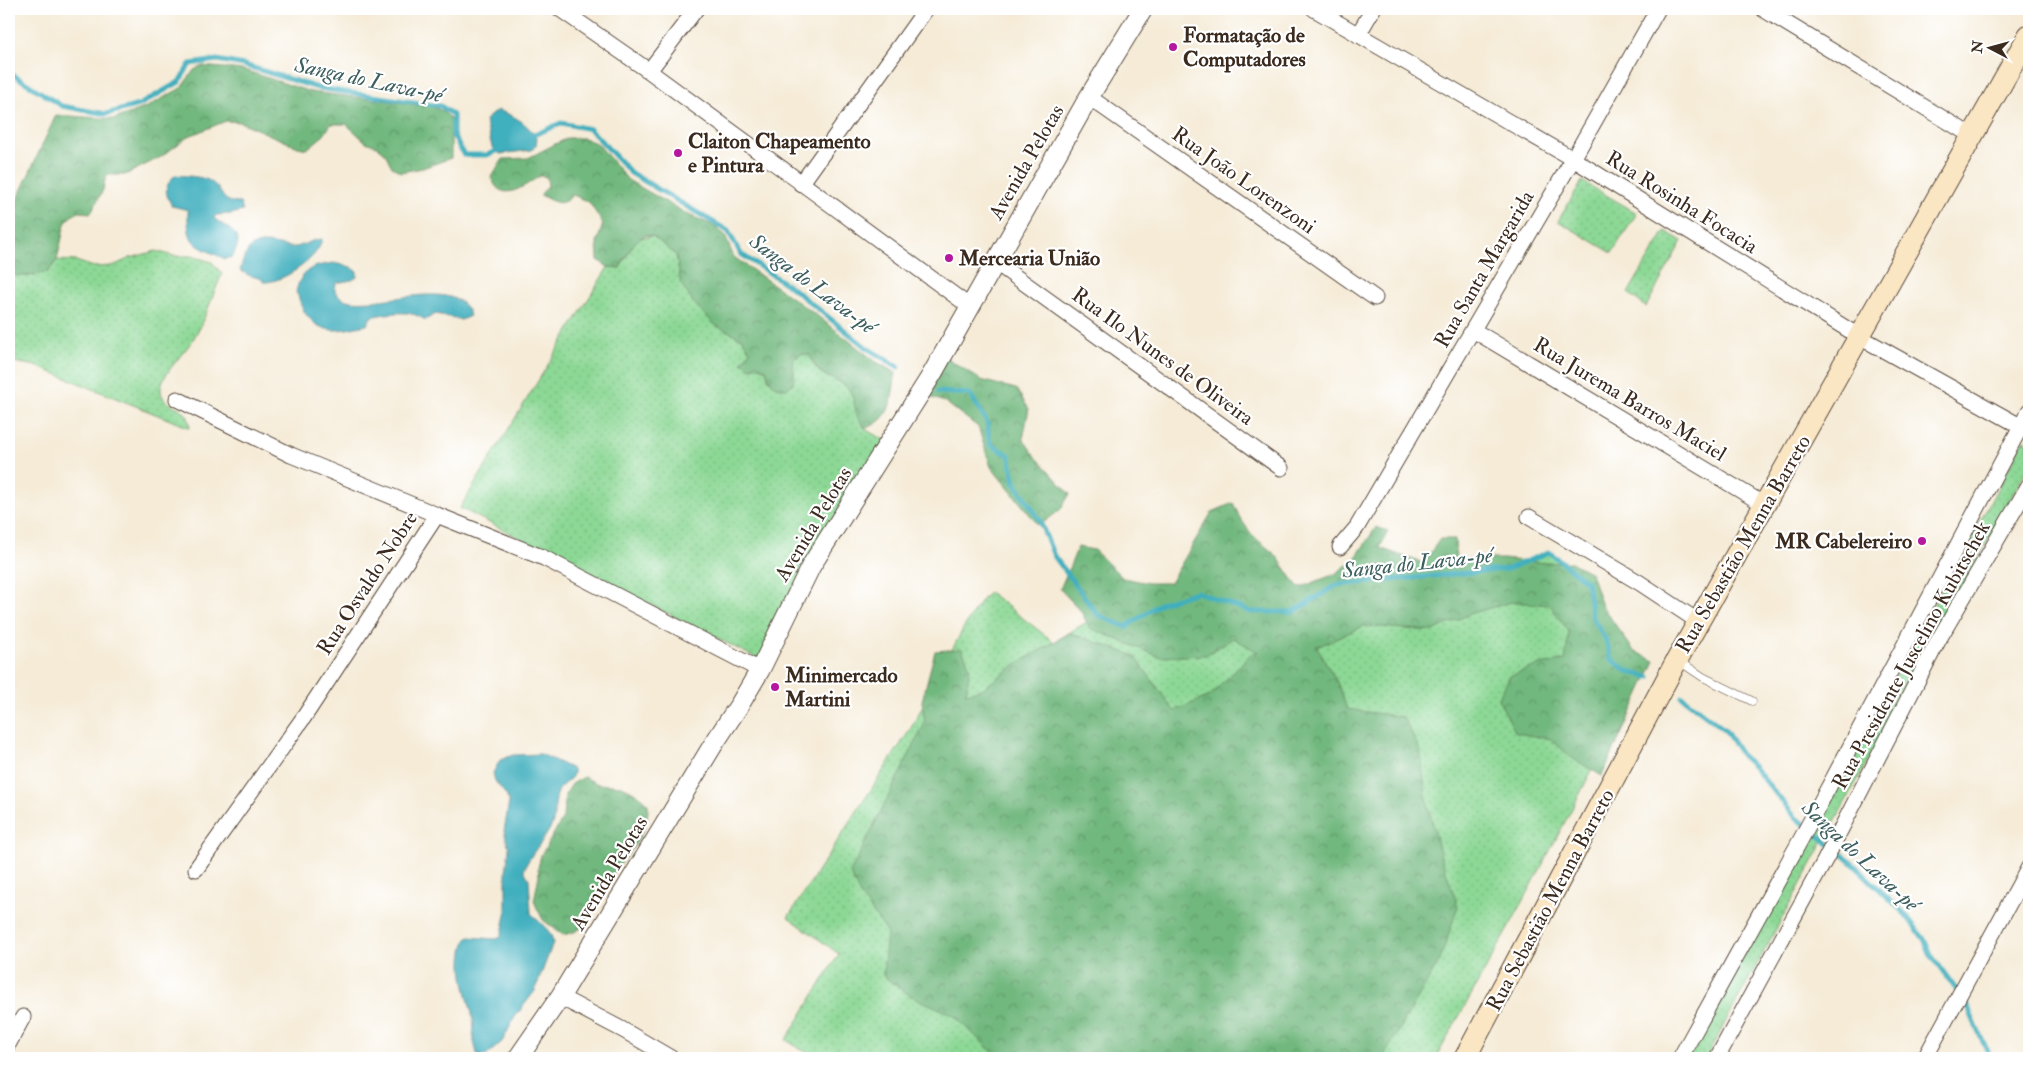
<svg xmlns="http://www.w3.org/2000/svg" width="2038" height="1067" font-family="'IM FELL Double Pica',serif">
  <defs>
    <pattern id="grass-dots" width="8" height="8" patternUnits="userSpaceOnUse" patternTransform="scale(1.25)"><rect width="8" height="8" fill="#8cd895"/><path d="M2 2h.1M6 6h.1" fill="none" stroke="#7aba80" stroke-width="1.8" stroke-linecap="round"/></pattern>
    <pattern id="forest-crowns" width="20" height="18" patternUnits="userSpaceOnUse" patternTransform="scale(1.25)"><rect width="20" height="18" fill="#71b87e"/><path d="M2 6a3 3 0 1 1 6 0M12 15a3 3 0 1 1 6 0" fill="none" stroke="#5e9667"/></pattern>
  </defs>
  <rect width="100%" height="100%" fill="#fff"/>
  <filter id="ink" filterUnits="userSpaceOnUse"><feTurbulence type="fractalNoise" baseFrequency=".02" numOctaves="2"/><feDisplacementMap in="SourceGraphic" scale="10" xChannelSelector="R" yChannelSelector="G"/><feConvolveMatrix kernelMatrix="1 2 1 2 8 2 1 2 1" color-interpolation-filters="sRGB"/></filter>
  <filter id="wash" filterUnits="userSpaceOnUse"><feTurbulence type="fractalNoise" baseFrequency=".0096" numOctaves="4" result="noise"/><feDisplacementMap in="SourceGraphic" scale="20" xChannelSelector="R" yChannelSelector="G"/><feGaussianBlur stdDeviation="1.12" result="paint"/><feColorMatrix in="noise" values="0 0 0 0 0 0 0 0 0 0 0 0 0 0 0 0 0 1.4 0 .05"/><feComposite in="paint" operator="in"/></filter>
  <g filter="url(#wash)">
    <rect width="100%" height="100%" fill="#f5ebd7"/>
    <path fill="url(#grass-dots)" stroke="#64815a" d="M1582,181L1637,213L1612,253L1558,221Z
      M1665,231L1682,241L1646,307L1628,293Z
      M653,236L676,255L681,284L731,333L742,338L750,351V368L760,367L766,370L769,380L793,384C795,375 792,367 794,358L802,354L810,355C818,379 827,373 844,385C857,394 854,414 864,427C870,434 883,438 892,443L760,660L460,508L608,267L620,268L633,245L640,238Z
      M156,251L174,256H192L212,262L222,274C212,296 205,321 192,341C185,352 161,376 161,388C160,405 178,404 186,414C189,417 189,423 190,428L36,366L14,362L9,364V275L29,276L48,272L57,260L76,261L94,267L113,266L130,258Z
      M2024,440L2029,443V465L1706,1058H1687Z
      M1549,552L1587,582L1629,700L1523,902L1436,1058H815L786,1040L839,954L788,917L911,728L964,627L980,602L989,592L1054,642L1098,615L1251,612L1508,569Z"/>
    <path fill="url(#forest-crowns)" stroke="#56714e" d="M202,66L244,70L311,92L430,106L443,111L451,119V158L423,168L401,172L392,167L385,153L377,146L366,142L346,124H331L324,135L307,149L298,147L240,122L226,121L189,136L161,157L125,175H106L103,190L91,213L79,212L70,217L65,224L57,260L48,272L29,276L9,275V217L56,115L114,119L147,107L181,88L194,70Z
      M567,138H584L598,144L628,180L687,214L712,225L724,234L734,257L815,314L875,361L896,373C891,399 893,419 866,428C863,424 859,420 857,415C854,406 855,398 849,390C836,373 821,384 810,355L802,354L794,358C791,372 800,378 787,389C773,388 770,382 766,369L760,367L750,368L742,362L750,351L742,338L715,325L693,302L681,284L676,255L653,236L646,235L640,238L633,245L619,268L608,267L598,260L597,242L603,224L589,202L573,195C560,208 555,202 540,195L548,186L547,177L540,176C530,182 512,197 500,190C496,188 493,182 491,177L503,159L528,158Z
      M944,356L981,380L1016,389L1029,409L1023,439L1036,457L1070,494L1060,510L1039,526L991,467L978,427L945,402L922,395Z
      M1233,503L1240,518L1253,536L1276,555L1299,588L1335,574L1355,559L1376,527L1388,531L1380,548L1423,563L1440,539H1455L1456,559H1503L1547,563L1571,562L1591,573L1602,606L1634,651L1655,661L1602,776L1572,758L1551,739L1516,733L1498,699L1510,676L1536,666L1565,660L1569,632L1550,605L1512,602L1472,613L1433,631L1364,626L1317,647L1337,682L1347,709L1403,717L1420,750L1426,796L1441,857L1458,906L1440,960L1383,1058H999L953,1015L911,996L883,976L887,932L860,895L850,873L925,723L922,701L935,651L962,649L970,668L966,693L982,689L1018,663L1070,633L1135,656L1174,711L1210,696L1251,654L1258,652L1233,638L1206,655L1160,657L1090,628L1080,610L1060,589L1078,547L1094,550L1123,578L1149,583H1170L1212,512Z
      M584,777L598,784L622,786L636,793L648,804C650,840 617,862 601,891C595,902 592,915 584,925C578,932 571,933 563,935L543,920L537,908L534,901L539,875L538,868L541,855L563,818L565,795L572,784Z"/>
    <path fill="#41afbe" stroke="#3e6c6e" d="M497,110C514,115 527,123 537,138L536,145L532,150L500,154L492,147L485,120Z
      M175,175C185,176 202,176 210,181C224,189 219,203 240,203L243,211L231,214L216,215L214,218C229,231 248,233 232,257L225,259C194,244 187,247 188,210L172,206C164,192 164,187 175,175Z
      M322,239C320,258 281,284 263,282L262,279L248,275L240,270C247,246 253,239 279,245C284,246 291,248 295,247C303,246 310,240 322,239Z
      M334,263L351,267L357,271V277L352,280L336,283L335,292C338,294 341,298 344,299C372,311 459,273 470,316L461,320L436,314L425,320C411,309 388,313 371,317L367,325C340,330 321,338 303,310C300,305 300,298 296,292C301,269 312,266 334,263Z
      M541,754L573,769C575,781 563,781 559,790C553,801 557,816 551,827C543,842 530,854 524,870L529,879L531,913C540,924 552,929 553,943L535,991L515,1017L502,1042L486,1056H477C477,1051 475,1047 474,1042C472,1034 475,1027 473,1019C467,990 456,969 466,940L469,937L496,939L501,937L506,915V872L509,848L504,831L509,802L506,795L495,781L493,773L500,760L513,755Z"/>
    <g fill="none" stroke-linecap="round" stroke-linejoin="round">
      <path stroke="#41afbe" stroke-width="5" d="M9,72L62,106L106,114L139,105L179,82L190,64L217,60L244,65L318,88L441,106L453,115V135L464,155H487L501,149
        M530,137L561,123L590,129L631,173L728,231L741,254L792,288L867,348L898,367
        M938,392L970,394L987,422L990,444L1009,455L1015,483L1039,519L1054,556L1098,615L1126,627L1161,603L1197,592L1251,612H1293L1337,585L1508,569L1549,552L1587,582L1592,617L1606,640L1611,659L1629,672L1649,677
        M1682,697L1725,730L1742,756L1754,767L1796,818L1846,857L1906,915L1924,939L1931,955L1966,1003L1990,1058"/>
    </g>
  </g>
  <g filter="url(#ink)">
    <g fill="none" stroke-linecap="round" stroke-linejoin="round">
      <defs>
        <path id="service" d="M1679,661L1703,677L1752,701"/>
        <path id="minor" d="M560,9L649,71L969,306
          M1314,9L1573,159L1860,337L2029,431
          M1763,9L1972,136
          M1358,35L1373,9
          M649,71L696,9
          M1089,97L1375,298
          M801,184L926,9
          M995,262L1281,468
          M1473,330L1765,505
          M177,399L291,455L437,515
          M1529,517L1640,583L1699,622
          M1340,547L1357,527L1573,159L1658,9
          M196,869L304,717L437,515L544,558L760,670
          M560,997L623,1030L671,1058
          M9,1043L23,1017
          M1680,1058L1801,839L2029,411
          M1717,1058L1825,860L1939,639L2029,485
          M1925,1058L2029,867"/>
        <path id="tertiary" d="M518,1058L560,997L713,745L740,704L760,670L811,566L931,376L1089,97L1143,9"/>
        <path id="secondary" d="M1465,1058L1677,660L2029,35"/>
      </defs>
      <use href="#service" stroke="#57473a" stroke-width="9"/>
      <use href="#minor" stroke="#57473a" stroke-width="17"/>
      <use href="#tertiary" stroke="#57473a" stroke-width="21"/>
      <use href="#secondary" stroke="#57473a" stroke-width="23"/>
      <use href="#service" stroke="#fff" stroke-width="8"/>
      <use href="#minor" stroke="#fff" stroke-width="15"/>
      <use href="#tertiary" stroke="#fff" stroke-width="19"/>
      <use href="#secondary" stroke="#fbe6c4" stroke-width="21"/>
    </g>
  </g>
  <g fill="#b5179e" stroke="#fff" stroke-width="2">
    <circle cx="1173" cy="47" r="5"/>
    <circle cx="678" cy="153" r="5"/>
    <circle cx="949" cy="258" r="5"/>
    <circle cx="1922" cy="541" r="5"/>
    <circle cx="775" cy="687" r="5"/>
  </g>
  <g text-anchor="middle" stroke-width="4.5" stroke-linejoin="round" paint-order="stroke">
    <g font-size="21" font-weight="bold" fill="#3b2a1e" stroke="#fff" text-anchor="start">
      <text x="1183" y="42">Formatação de<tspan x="1183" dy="24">Computadores</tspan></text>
      <text x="688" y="148">Claiton Chapeamento<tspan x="688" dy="24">e Pintura</tspan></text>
      <text x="959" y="265">Mercearia União</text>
      <text x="1912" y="548" text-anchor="end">MR Cabelereiro</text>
      <text x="785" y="682">Minimercado<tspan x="785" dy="24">Martini</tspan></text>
    </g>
    <g font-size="21" fill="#3b2a1e" stroke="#fff">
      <text transform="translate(1026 162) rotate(-60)" y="7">Avenida Pelotas</text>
      <text transform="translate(1244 180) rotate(35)" y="7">Rua João Lorenzoni</text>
      <text transform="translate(1682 202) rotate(32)" y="7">Rua Rosinha Focacia</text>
      <text transform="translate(1484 269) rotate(-60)" y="7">Rua Santa Margarida</text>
      <text transform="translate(1163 356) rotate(36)" y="7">Rua Ilo Nunes de Oliveira</text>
      <text transform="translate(1630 399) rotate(31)" y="7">Rua Jurema Barros Maciel</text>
      <text transform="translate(813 524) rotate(-59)" y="7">Avenida Pelotas</text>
      <text transform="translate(1743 544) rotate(-60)" y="7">Rua Sebastião Menna Barreto</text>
      <text transform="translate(367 583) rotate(-57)" y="7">Rua Osvaldo Nobre</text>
      <text transform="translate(1911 655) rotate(-61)" y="7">Rua Presidente Juscelino Kubitschek</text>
      <text transform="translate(609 873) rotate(-59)" y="7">Avenida Pelotas</text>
      <text transform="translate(1550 900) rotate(-62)" y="7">Rua Sebastião Menna Barreto</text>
    </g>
    <g font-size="22" font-style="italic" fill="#3d5f5e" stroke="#fff">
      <text transform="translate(369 79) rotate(12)" y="8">Sanga do Lava-pé</text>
      <text transform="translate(813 283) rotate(37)" y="8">Sanga do Lava-pé</text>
      <text transform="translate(1417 562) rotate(-6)" y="8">Sanga do Lava-pé</text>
      <text transform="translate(1861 855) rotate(43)" y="8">Sanga do Lava-pé</text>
    </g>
  </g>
  <rect width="2038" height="1067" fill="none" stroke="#fff" stroke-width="30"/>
  <g transform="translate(1990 48) rotate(276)" stroke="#ffffff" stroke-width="4" paint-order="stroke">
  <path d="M0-4L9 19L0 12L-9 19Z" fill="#3b2a1e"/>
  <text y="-8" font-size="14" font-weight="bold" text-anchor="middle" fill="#3b2a1e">N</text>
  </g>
</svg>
